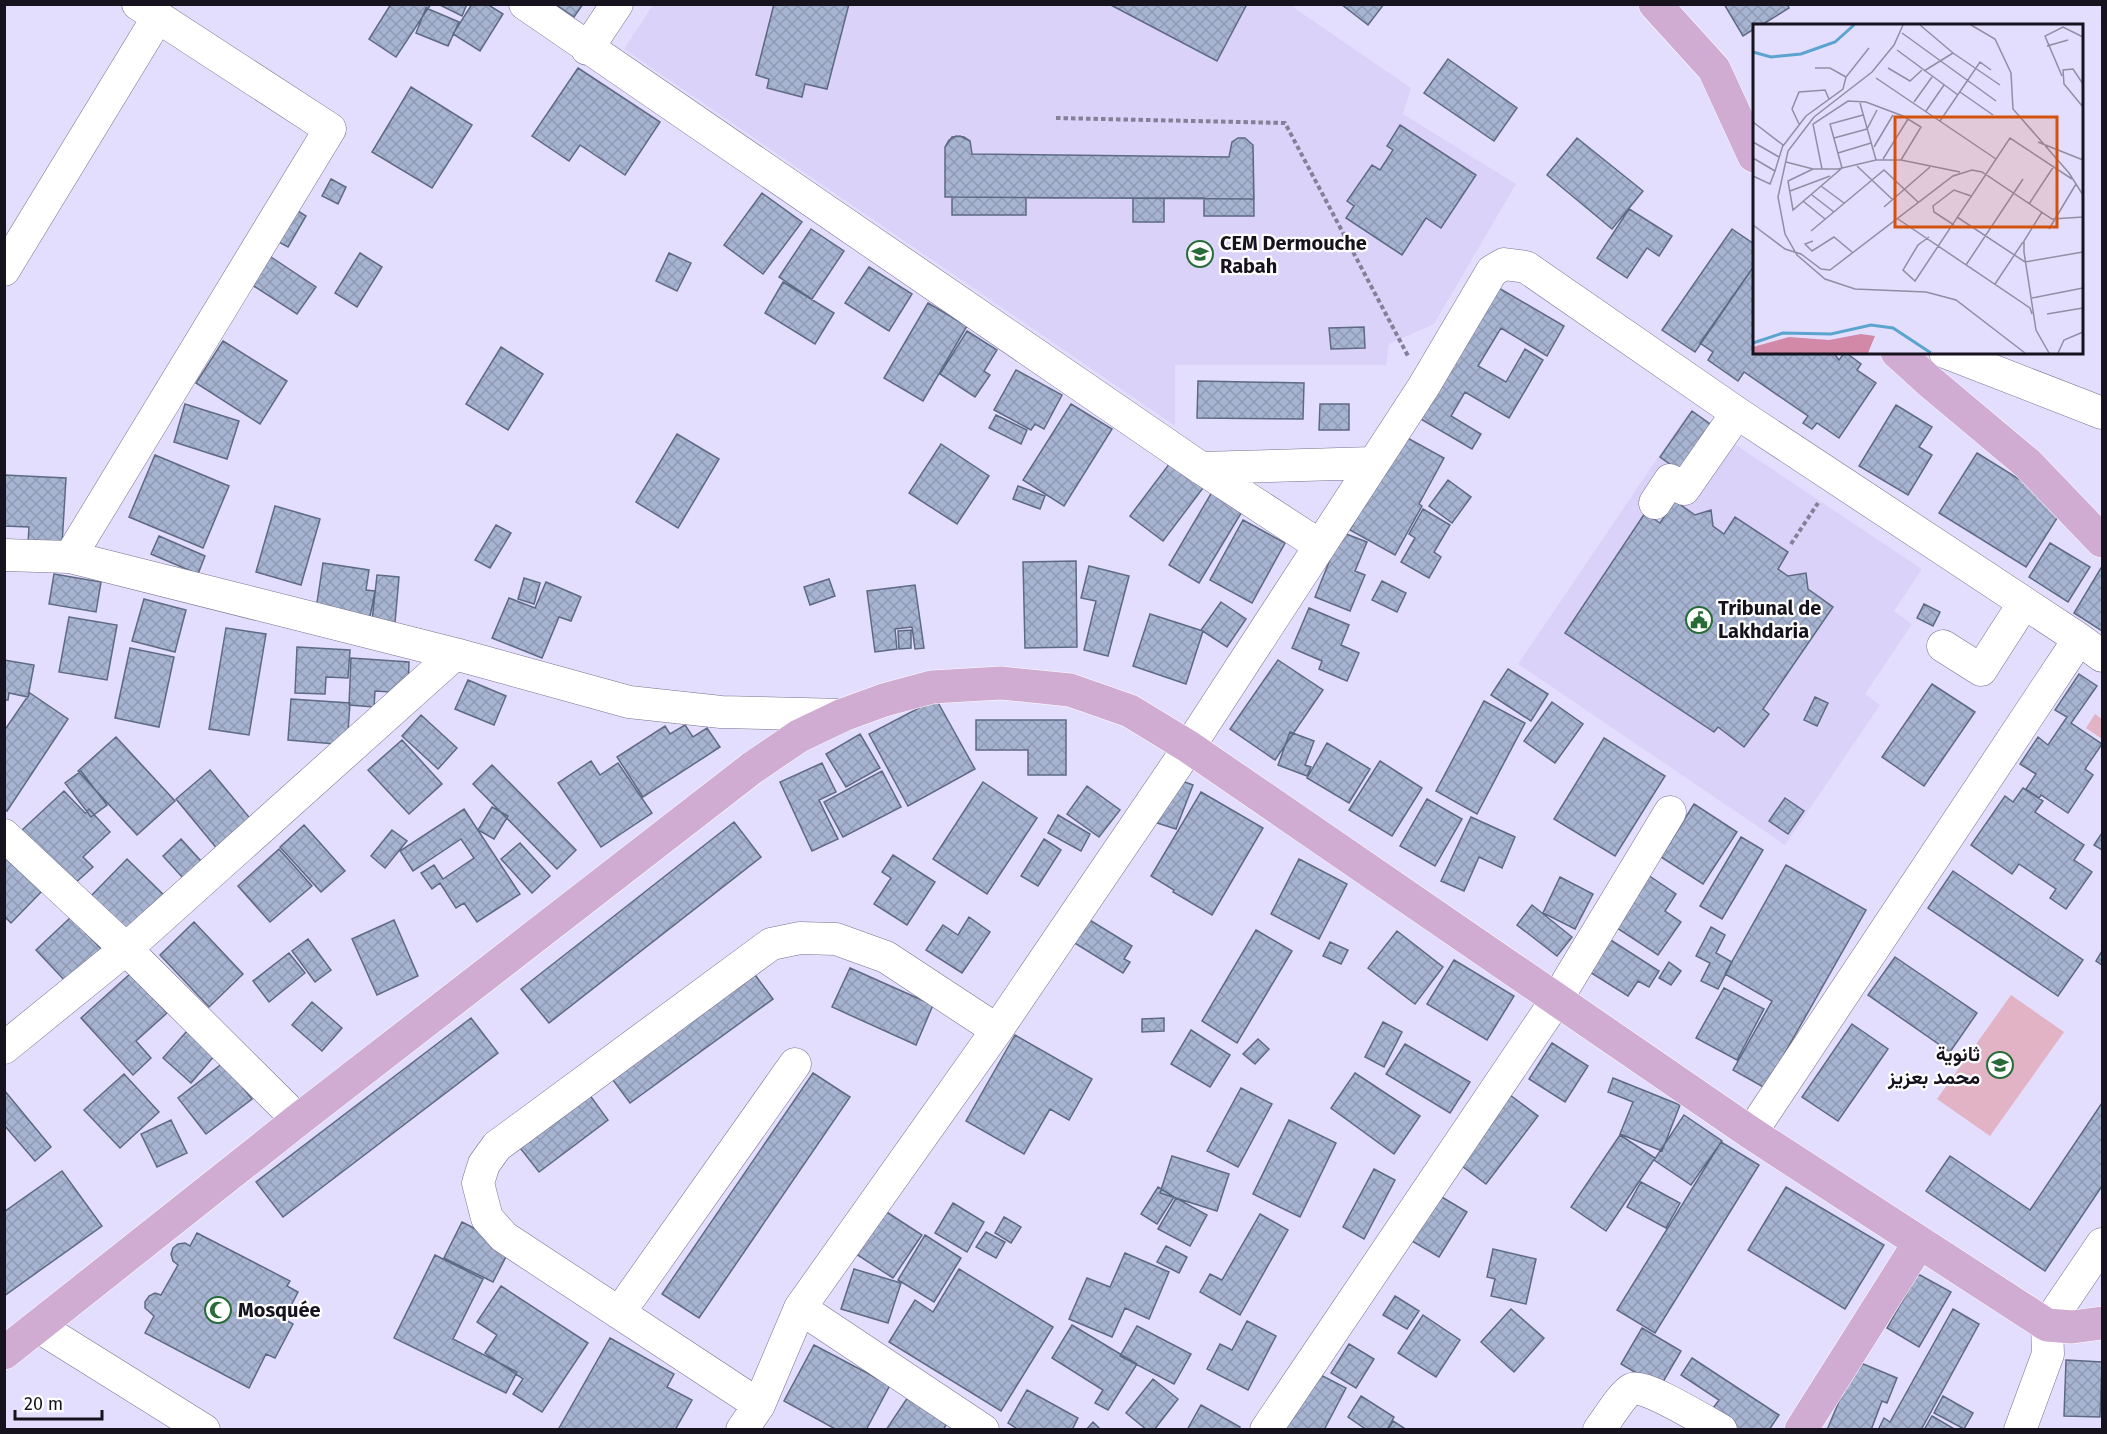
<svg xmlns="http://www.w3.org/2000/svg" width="2107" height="1434" font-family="'Fira Sans',Vazirmatn,sans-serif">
  <defs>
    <pattern id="building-cross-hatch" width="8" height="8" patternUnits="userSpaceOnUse" patternTransform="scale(1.5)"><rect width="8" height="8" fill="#a7b4d1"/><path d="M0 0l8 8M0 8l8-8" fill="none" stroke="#8f9ab3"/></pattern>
  </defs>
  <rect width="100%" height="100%" fill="#e4defe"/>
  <path fill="#dbd2f9" d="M653,5H1290L1411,88L1403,114L1516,184L1434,324L1389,344L1386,365H1175V426L624,49Z
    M1688,413L1922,569L1894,611L1912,624L1865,694L1880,705L1785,845L1518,664Z"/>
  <path fill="#e2b3c5" d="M2095,714L2102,719V739L2086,728Z
    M2011,995L2064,1032L1990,1136L1937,1099Z"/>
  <path fill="url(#building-cross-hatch)" stroke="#5e6a84" stroke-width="1.5" d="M391,4H431L396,57L369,39Z
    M438,4H467L462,16Z
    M472,4H487L503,14L480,51L453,34Z
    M555,4H583L574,17Z
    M774,4H849L827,89L805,84L802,97L767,88L769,79L756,75Z
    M1109,4H1247L1217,61Z
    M1341,4H1384L1368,25Z
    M1724,4H1787L1789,8L1760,26H1754V29L1743,36Z
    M426,8L459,22L448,46L416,33Z
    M1448,59L1517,108L1494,141L1424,93Z
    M578,68L660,122L625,175L580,145L569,161L532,136Z
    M411,87L472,125L432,188L372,152Z
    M1400,125L1476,175L1441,228L1426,218L1402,255L1346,218L1354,206L1347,201L1372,165L1380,170L1393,150L1387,146Z
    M956,136L964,137L970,141L972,154L1229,157L1232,142L1238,138H1245L1253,145L1254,216H1204V198H1026V215H952V197H945V147L949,140Z
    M960,136L970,141L972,154L1229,157L1232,142L1238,138H1245L1253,145L1254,199L945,197V147L952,137Z
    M1577,138L1643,191L1612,229L1547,175Z
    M331,179L346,187L338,204L322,196Z
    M762,193L802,222L763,274L724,245Z
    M1133,198H1164V222H1133Z
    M293,208L306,216L288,247L275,240Z
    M1629,209L1672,236L1659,256L1647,248L1627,278L1597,258Z
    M811,229L844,251L812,299L779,277Z
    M1732,229L1754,244V266L1695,352L1662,330Z
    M360,253L382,267L357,307L335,293Z
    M669,253L691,263L677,291L656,281Z
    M268,255L316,287L297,314L249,283Z
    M1754,266V352H1833L1839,360L1845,352L1861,364L1857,370L1876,383L1839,438L1817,423L1812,429L1803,423L1808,416L1744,372L1738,381L1708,360L1713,352L1700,343Z
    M869,267L912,294L889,331L845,303Z
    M783,282L834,313L815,344L765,313Z
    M1497,287L1564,326L1547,356L1501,328L1478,366L1506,382L1525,349L1543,360L1509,418L1465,392L1451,416L1481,434L1472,449L1419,418Z
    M928,303L967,326L923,401L884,378Z
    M1364,327L1365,348L1331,349L1329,328Z
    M967,331L997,350L984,371L990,375L975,397L940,374Z
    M223,341L287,381L260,424L196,383Z
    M501,347L543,374L508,430L466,404Z
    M1016,370L1062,395L1044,429L1035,424L1031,430L994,410Z
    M1198,381L1304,383L1303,419L1197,418Z
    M185,404L239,421L227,459L174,442Z
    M1071,404L1112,429L1064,506L1023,480Z
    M1320,404H1349V430H1319Z
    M1896,405L1932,427L1919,447L1932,455L1908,495L1859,466Z
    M1692,411L1713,426L1681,472L1660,457Z
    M996,415L1027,430L1021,444L989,428Z
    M677,434L719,459L678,528L636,502Z
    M1402,435L1444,458L1419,504L1422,506L1395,555L1350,530Z
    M941,444L989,476L957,524L909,493Z
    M1977,453L2064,507L2026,567L1939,513Z
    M155,455L229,486L203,548L129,517Z
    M1170,463L1203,488L1163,541L1130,516Z
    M4,475L66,478L62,545L28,543L29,527L4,526Z
    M1448,480L1471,497L1452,523L1429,506Z
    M1018,486L1045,496L1040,509L1013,499Z
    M1212,492L1243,510L1199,583L1169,565Z
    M1675,501L1695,515L1711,510L1713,526L1724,534L1735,517L1788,552L1778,569L1788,576L1806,573L1808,589L1833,607L1763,709L1769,714L1744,747L1718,727L1714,732L1565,633L1645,513L1660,523Z
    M275,506L320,519L301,585L256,572Z
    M1423,509L1450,525L1434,552L1441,557L1429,578L1401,562L1415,538L1409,534Z
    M1243,520L1285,543L1252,603L1210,580Z
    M496,525L511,533L490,568L475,560Z
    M1341,532L1367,542L1355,571L1365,575L1350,611L1315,597Z
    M159,536L205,556L198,574L151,554Z
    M2050,543L2090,567L2068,602L2029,577Z
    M1076,561L1077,647L1025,648L1023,562Z
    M323,563L369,570L366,590L375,591L370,617L316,609Z
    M1089,566L1129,576L1108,656L1084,650L1096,601L1081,598Z
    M2101,568L2102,569V631L2074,613Z
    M54,574L101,582L96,612L49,604Z
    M377,575L399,577L395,623L372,621Z
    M524,578L540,583L534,604L518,599Z
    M829,579L835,596L810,605L804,587Z
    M1382,581L1406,593L1397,612L1372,600Z
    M546,582L581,597L571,621L559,617L542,658L492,638L509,598L535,608Z
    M915,585L924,648L915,649L912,627L895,629L897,649L875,652L867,591Z
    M144,599L186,610L175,652L132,641Z
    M1221,602L1246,619L1227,647L1201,630Z
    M1924,604L1940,612L1933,626L1917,618Z
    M1309,608L1349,625L1341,645L1359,653L1347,681L1319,669L1322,661L1292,648Z
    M1150,614L1203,631L1186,684L1133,666Z
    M69,617L117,625L107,680L59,672Z
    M226,628L266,634L249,735L209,729Z
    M911,630V648L899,649L898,631Z
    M297,647L350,650L348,678L326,677L325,694L295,693Z
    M130,648L174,657L159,727L115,718Z
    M351,658L409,662L408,693L375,691L374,707L349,705Z
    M4,660L34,665L28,697L9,693L8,700H4Z
    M1278,660L1323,690L1275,760L1230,729Z
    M1508,669L1548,694L1531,721L1491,695Z
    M2079,674L2097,686L2071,723L2102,744L2085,769L2093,775L2068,813L2041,795L2039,798L2026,789L2036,774L2020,764L2038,737L2048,745L2067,717L2055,710Z
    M468,680L506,696L494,725L455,709Z
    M1932,684L1975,712L1924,786L1882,757Z
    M30,693L68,719L7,811L4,810V731Z
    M1815,697L1828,703L1817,726L1804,720Z
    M291,699L350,703L347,745L288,740Z
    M936,699L975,769L908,806L869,734Z
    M1484,701L1525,723L1477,814L1436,791Z
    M1552,702L1583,724L1555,763L1524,741Z
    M421,715L457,748L438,769L402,736Z
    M976,720H1066V775H1028V750H976Z
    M685,725L693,737L707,728L720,747L643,797L617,757L665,726L670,734Z
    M1290,732L1314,741L1305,765L1311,767L1307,776L1278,765Z
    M860,734L880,768L846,787L826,754Z
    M116,737L175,801L137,835L78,771Z
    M1604,738L1665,776L1615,856L1554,819Z
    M402,740L442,784L409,814L368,770Z
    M1327,743L1370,769L1349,803L1307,778Z
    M591,761L600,775L618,763L652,813L601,847L558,783Z
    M1380,761L1422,788L1392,836L1349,810Z
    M822,763L836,792L819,800L838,839L812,851L780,782Z
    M492,765L576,850L557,869L473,784Z
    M210,770L258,828L223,856L176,799Z
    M81,771L107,805L91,817L65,783Z
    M882,771L901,807L843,837L824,802Z
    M1171,777L1193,785L1176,829L1154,822Z
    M983,782L1037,818L987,894L933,859Z
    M1087,786L1120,810L1099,837L1067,814Z
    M2023,788L2043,801L2035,812L2084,845L2074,860L2092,872L2066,909L2050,898L2056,889L2019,864L2012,874L1971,845L2005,796L2013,802Z
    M64,791L85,813L89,809L110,832L83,857L93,867L73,885L22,830Z
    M1201,792L1263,828L1212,915L1173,892L1174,890L1151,876Z
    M1785,798L1804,811L1788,834L1769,821Z
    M1427,799L1462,819L1435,866L1400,846Z
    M1694,804L1737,832L1703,884L1661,857Z
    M492,807L508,816L494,839L478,830Z
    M464,809L520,894L477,922L464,903L456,908L440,883L432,889L421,873L434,865L443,879L474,858L461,839L413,871L400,851Z
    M1058,815L1090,834L1081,851L1048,833Z
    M1471,817L1515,837L1502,868L1479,857L1464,891L1441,881Z
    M734,822L761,857L549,1023L521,989Z
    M304,825L345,871L321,892L280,847Z
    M392,830L407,841L385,868L371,856Z
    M2102,833V850L2094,845Z
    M1741,837L1763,850L1722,919L1700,906Z
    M181,839L201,861L183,878L163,856Z
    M1044,839L1061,850L1038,886L1021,876Z
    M520,843L550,876L532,893L501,859Z
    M279,849L312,886L270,922L238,886Z
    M893,855L935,882L907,925L874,904L891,878L882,872Z
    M4,857L42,891L11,923L4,916Z
    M127,859L167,898L132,935L91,896Z
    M1299,859L1347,884L1319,939L1271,914Z
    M1786,865L1866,910L1765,1088L1733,1070L1772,1001L1725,974Z
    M1953,871L2083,960L2058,996L1928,908Z
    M1645,873L1676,894L1665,911L1681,922L1658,955L1611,924Z
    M1560,877L1593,894L1575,929L1543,913Z
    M1532,905L1572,937L1557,956L1517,925Z
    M71,917L103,951L68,984L36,950Z
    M969,917L990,932L962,973L926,950L943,925L958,935Z
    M1088,919L1132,946L1124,959L1130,962L1123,973L1073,942Z
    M394,920L418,976L377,995L352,939Z
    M194,922L243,974L209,1007L160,955Z
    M1711,927L1725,935L1716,953L1732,962L1718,989L1701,981L1710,963L1696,956Z
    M1256,930L1292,951L1237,1043L1202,1021Z
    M1397,931L1443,967L1415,1004L1368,968Z
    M1606,937L1659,971L1649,987L1638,981L1628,996L1585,969Z
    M308,939L331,970L315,982L292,951Z
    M1330,942L1348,950L1341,964L1323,956Z
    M2102,951V965L2096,961Z
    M289,953L305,973L269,1002L253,981Z
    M1895,957L1977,1013L1950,1052L1868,995Z
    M1454,960L1514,996L1487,1040L1427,1004Z
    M1669,962L1681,971L1671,985L1659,978Z
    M747,964L773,999L630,1103L604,1068Z
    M850,968L933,1005L916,1045L832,1007Z
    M131,973L167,1013L136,1041L151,1058L133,1075L81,1018Z
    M1724,988L1764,1009L1737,1060L1696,1038Z
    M312,1002L342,1028L322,1051L292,1025Z
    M471,1018L498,1053L283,1217L256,1182Z
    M1164,1018V1031L1142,1032V1019Z
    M1383,1022L1402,1032L1384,1067L1365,1057Z
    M1852,1024L1888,1049L1838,1121L1802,1097Z
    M1191,1030L1230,1055L1210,1087L1171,1064Z
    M187,1031L215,1055L191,1083L163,1058Z
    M1015,1035L1092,1079L1069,1120L1050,1109L1024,1154L966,1121Z
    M1258,1039L1269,1049L1255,1064L1243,1054Z
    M1552,1043L1588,1066L1565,1102L1529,1079Z
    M1405,1044L1470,1082L1450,1113L1386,1074Z
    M223,1063L252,1099L206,1134L178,1098Z
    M813,1073L850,1097L699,1318L662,1294Z
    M1355,1073L1420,1116L1394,1154L1331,1108Z
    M124,1074L159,1112L120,1148L84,1110Z
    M1613,1078L1680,1105L1662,1151L1620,1134L1633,1102L1608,1092Z
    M583,1086L608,1120L539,1172L513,1139Z
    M1241,1088L1272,1104L1238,1167L1207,1151Z
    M4,1090L51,1147L35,1161L4,1125Z
    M1510,1095L1538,1116L1486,1184L1458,1163Z
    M2102,1103V1186L2045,1271L1926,1191L1950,1156L2030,1210Z
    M1684,1115L1722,1141L1691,1185L1654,1160Z
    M171,1120L187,1153L157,1167L141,1134Z
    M1289,1120L1336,1143L1300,1217L1253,1194Z
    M1620,1135L1655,1158L1606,1231L1571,1207Z
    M1721,1142L1759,1165L1655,1333L1617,1310Z
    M1172,1156L1229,1174L1217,1211L1160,1193Z
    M1374,1169L1395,1180L1364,1239L1343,1227Z
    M62,1171L102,1226L4,1296V1212Z
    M1641,1182L1680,1203L1666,1228L1627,1207Z
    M1158,1187L1174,1197L1157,1224L1141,1214Z
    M1786,1187L1884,1245L1845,1309L1748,1250Z
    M1440,1196L1467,1212L1439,1257L1412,1241Z
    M1176,1198L1207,1215L1190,1246L1158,1229Z
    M953,1203L984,1222L967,1252L935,1233Z
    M882,1209L922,1235L893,1278L853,1252Z
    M1260,1214L1288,1230L1240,1315L1200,1292L1210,1274L1222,1280Z
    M1004,1217L1021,1227L1011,1243L995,1233Z
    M462,1222L511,1247L493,1282L444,1258Z
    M986,1232L1005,1242L996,1258L976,1247Z
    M197,1233L290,1281L287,1286L298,1292L284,1319L293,1324L275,1358L266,1354L249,1388L145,1333L154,1316L145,1308V1302L149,1296L155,1293L161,1295L178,1265L173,1261L171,1254L173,1248L178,1244L185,1243L190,1246Z
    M925,1235L961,1258L934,1302L898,1280Z
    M1166,1246L1187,1257L1179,1273L1157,1262Z
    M1493,1249L1536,1259L1526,1304L1491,1296L1495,1279L1487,1277Z
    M1125,1253L1169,1272L1149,1319L1125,1308L1112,1337L1069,1319L1087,1278L1110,1287Z
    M435,1255L483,1279L453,1339L517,1372L506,1393L394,1338Z
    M854,1269L901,1283L888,1323L841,1309Z
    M959,1269L1053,1327L1001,1411L889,1342L915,1300L933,1312Z
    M1918,1274L1951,1292L1919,1347L1887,1328Z
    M501,1286L588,1343L542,1412L513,1394L523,1379L485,1353L497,1335L477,1322Z
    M1395,1296L1419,1311L1407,1329L1383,1315Z
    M1511,1309L1544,1338L1514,1372L1481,1342Z
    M1953,1309L1979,1324L1921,1430H1878L1884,1418L1890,1422Z
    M1423,1315L1460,1340L1436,1377L1398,1353Z
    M1247,1321L1276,1336L1248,1390L1207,1369L1220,1344L1232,1350Z
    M1072,1325L1137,1364L1108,1410L1095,1403L1103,1390L1052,1358Z
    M1137,1326L1191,1354L1174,1384L1120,1356Z
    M1642,1328L1681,1351L1660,1387L1621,1364Z
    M610,1338L674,1374L667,1387L692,1400L675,1430H558Z
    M1349,1344L1374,1359L1356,1388L1331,1373Z
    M814,1345L890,1385L866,1430H837L784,1401Z
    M1692,1358L1779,1415L1769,1430H1739L1711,1411L1719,1400L1681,1375Z
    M2066,1360L2102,1362L2100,1417L2064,1416Z
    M1856,1361L1897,1378L1887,1403L1882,1401L1871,1430H1827Z
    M1313,1371L1346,1388L1324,1430H1281Z
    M1153,1379L1178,1399L1154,1430H1147L1126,1413Z
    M1027,1390L1078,1418L1072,1430H1019L1008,1423Z
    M912,1391L951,1417L943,1430H886Z
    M1361,1396L1394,1417L1387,1430H1367L1348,1417Z
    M1943,1396L1973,1413L1964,1429L1934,1413Z
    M1201,1405L1240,1427L1238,1430H1187Z
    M1932,1416L1956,1430H1924Z
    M1393,1421L1407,1430H1388Z
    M1093,1422L1101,1430H1086Z"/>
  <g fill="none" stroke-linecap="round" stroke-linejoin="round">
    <defs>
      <path id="minor" d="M525,4L1201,468L1319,545
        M587,49L617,4
        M4,270L158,17
        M1945,352L2102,413
        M1201,468L1373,463
        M1655,503L1670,480L1684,489L1737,413
        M4,555L70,557L455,654L629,702L721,712L843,715
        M70,557L330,129L138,4
        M1943,646L1981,670L2024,603
        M4,835L126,949L298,1120
        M4,1048L126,949L455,654
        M1751,1133L2079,639
        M800,1308L983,1430
        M619,1313L795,1064
        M39,1327L204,1430
        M759,1405L504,1237L487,1218L478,1183L484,1164L497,1146L771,944L800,938L836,939L886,957L997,1030
        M742,1430L759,1405L800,1308L997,1030L1189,747L1424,386L1492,271L1504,264L1526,267L1737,413L2079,639L2102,656
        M1266,1430L1557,999L1670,812
        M1599,1430C1607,1420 1622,1394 1632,1389C1643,1383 1706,1422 1721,1430
        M2020,1430L2048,1354L2047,1325L2102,1244"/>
      <path id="major" d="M1655,4L1714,69L1754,156
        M1897,352L1929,381L2028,464L2102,541
        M4,1353L298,1120L752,768L799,736L843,715L884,700L932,687L1001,683L1070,690L1130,711L1189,747L1751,1133L2047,1325L2072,1327L2102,1323
        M1801,1430L1919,1243"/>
    </defs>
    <use href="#minor" stroke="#77718d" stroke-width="33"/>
    <use href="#major" stroke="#fff" stroke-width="34"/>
    <path stroke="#858097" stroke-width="4" stroke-dasharray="4.5 3" stroke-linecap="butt" d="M1056,118L1285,123L1408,356
      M1791,544L1818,503"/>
    <use href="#minor" stroke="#fff" stroke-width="32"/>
    <use href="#major" stroke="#d0acd3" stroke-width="33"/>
  </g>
  <defs>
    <symbol id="school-ring" viewBox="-11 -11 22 22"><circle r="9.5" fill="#fff" stroke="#276b37" stroke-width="1.5"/><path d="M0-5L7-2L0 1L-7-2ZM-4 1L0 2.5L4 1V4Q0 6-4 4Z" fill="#276b37"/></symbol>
    <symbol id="civic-ring" viewBox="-11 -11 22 22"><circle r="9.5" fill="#fff" stroke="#276b37" stroke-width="1.5"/><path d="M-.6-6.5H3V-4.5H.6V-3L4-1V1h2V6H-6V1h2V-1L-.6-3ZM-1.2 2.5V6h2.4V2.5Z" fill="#276b37"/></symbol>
    <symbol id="mosque-ring" viewBox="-11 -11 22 22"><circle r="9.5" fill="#fff" stroke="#276b37" stroke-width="1.5"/><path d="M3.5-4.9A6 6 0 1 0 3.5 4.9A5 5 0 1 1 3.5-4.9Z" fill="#276b37"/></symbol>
  </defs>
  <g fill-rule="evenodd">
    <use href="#school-ring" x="1185" y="239" width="30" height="30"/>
    <use href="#civic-ring" x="1684" y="605" width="30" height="30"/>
    <use href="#school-ring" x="1985" y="1050" width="30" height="30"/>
    <use href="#mosque-ring" x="203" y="1295" width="30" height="30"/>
  </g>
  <g text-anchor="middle" stroke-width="4.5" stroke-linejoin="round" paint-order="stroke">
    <g font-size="20" font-weight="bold" fill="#16131e" stroke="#fff" text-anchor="start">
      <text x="1220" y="250">CEM Dermouche<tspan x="1220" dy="23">Rabah</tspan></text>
      <text x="1718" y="615">Tribunal de<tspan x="1718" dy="23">Lakhdaria</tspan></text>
      <text x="1980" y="1061" text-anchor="end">ثانوية<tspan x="1980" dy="23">محمد بعزيز</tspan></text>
      <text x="238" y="1317">Mosquée</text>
    </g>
  </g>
  <g transform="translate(1753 24)">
    <rect width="330" height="330" fill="#e4defe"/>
    <path d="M108,310L122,312L115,329H0V323L36,313L76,316Z" fill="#d288a7"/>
    <path fill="none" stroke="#5aa4cf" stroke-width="3" d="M0,28L18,33L48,30L82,18L101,1M0,319L30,309L78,310L118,301L140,304L178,329"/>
    <path fill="none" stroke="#928da4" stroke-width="1.5" d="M150,1L141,21L119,48L61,93L35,127L25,173L32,210L44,231L72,255L102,265L173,268L203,276L272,329M167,1L200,29L247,61M218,1L242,15L258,49L260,85L316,149L330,171M149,9L243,77M294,22L315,16M144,26L205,71M62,44H77L93,53M135,44L157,57L169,46M171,47L200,29M309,52L292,12L310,3L330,13M123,54L243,135M330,60L320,45L310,46L311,60L330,83M207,68L240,91M161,78L179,53M107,79L123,136M173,87L191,61M187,97L227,38L238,46M0,98L30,121L22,147L0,134M46,100L39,85L46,68L72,66L76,75M81,114L114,105L124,86M0,118L26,133M285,118L330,136M30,122L53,92L90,65L93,53L116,24M121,123L140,91M85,129L118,119M130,135L155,95M33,138L60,145H85L123,136H148L207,148M104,142L140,176M60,145L35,157L40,186L89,144L77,100L110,91M69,145L60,100L95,77L113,78L150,92L168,103L148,136M0,152L17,160L22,147M68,162L91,179M37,167L77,152M59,171L81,188M50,177L72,195M276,180L301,142M131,183L177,143M289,188L271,217V228L283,306L296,329M204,193L272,238L330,228M145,195L277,284L279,290M0,201L32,225L48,230L68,245L77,246L200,152L219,146L229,148L299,195L330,193M201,201L181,188L180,182L201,166L218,172M296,205L323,160M58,207L131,146L165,178M176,213L165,221L150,246L162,257L257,114L319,155M60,217L52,220L59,227L81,213L99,228M213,241L270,155M242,260L270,218M279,274L330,264M294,290L330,284M305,329L311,316L330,308"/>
    <path fill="#d3520e" fill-opacity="0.15" stroke="#d3520e" stroke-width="3" d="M142,93H304V203H142Z"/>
    <rect width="330" height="330" fill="none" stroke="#16131e" stroke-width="3"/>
  </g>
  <rect width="2107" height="1434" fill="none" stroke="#16131e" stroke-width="12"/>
  <path d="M15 1410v9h87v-9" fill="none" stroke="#16131e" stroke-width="3"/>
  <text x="24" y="1410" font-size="18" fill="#16131e" stroke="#ffffff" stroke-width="4.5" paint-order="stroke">20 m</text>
</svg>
